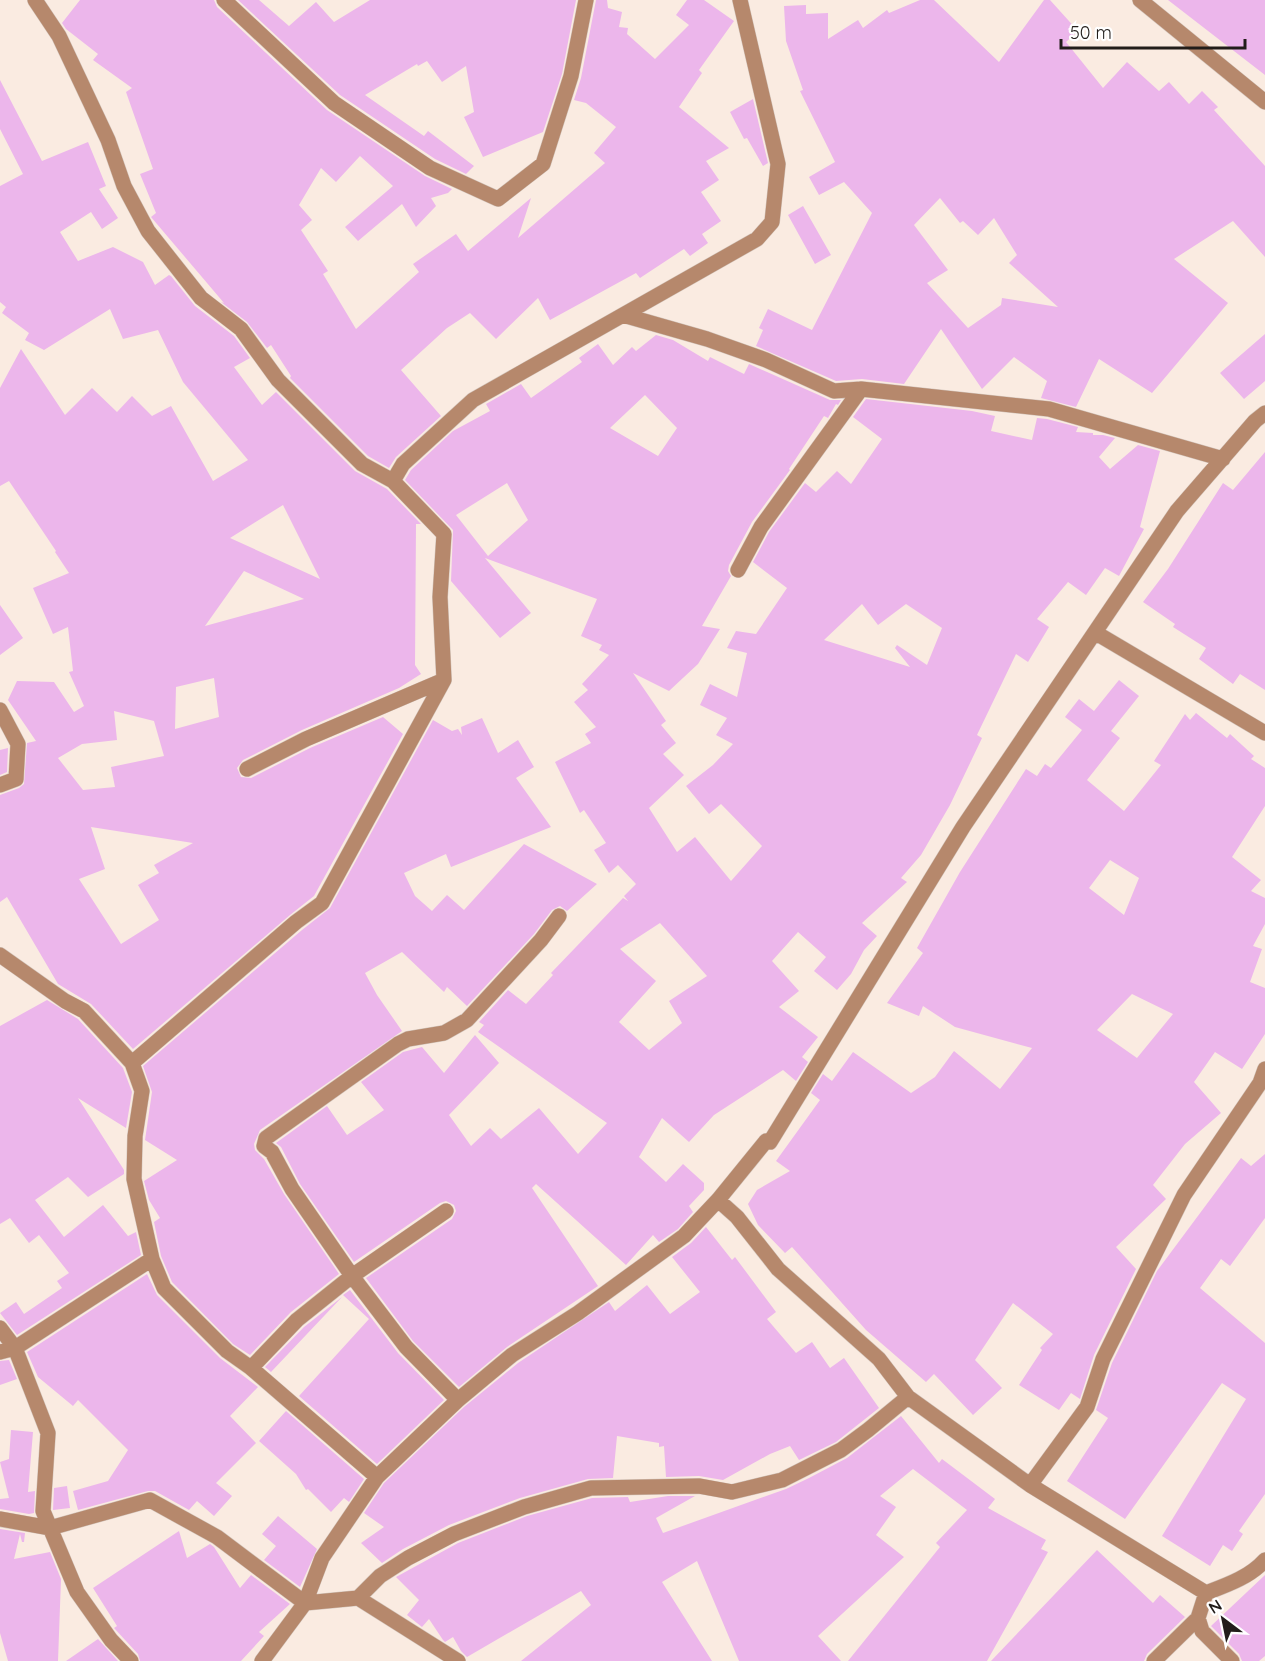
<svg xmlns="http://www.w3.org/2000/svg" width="1265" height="1661" font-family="Quicksand,sans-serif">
  <rect width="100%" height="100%" fill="#faebe1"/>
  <path fill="#ecb6eb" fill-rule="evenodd" d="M80,0H214L217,7L327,110L425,176L452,189L448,193L431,198L436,206L416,227L402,204L358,241L345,227L393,186L360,156L336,182L321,168L299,205L312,220L301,230L328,271L323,274L356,329L419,272L413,264L456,234L468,251L531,198L518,238L605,163L594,153L616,127L586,103L574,100L581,78L596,0H607L608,8L622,12L619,27L628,28L627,34L655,59L689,25L676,15L687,0H704L734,21L699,70L702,73L679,107L729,148L706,161L719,180L701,192L721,221L702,234L708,243L690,256L684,249L640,278L636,273L550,320L538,298L496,339L470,313L447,328L401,370L441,416L396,457L389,468L368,456L290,378L291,376L271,345L267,348L247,322L221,302L224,303L151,217L156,213L140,174L153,169L126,92L132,88L93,60L98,54L66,29L62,23Z
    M238,0H259L289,26L316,2L334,22L370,0H576L562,74L543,132L483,157L464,117L474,112L466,66L442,82L427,61L418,66L417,64L365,95L424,136L428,131L474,166L466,174L435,159L340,95Z
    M920,0H934L999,62L1044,0H1050L1078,31L1066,42L1103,88L1127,62L1159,91L1169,82L1189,104L1202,91L1218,107L1214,110L1265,166V257L1233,221L1174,259L1228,303L1152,393L1099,359L1076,407L1041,398L1047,381L1014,357L982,389L941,329L904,384L862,379L836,381L756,346L763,330L759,328L768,309L812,330L872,213L844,182L819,195L809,177L835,162L800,91L803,90L786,41L784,6L806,5V14L828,13V39L858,20L863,28L887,10L889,13ZM940,198L960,223L963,221L978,235L994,218L1017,255L1009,263L1058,307L1002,298L1001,305L968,328L927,283L948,270L914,225Z
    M1168,0H1265V75Z
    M0,80L42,161L88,142L106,186L99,189L118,218L102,229L91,212L60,232L78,261L113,247L143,262L155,285L169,275L171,276L195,306L234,336L250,358L234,367L262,405L276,392L355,471L387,489L421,524H416L415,665L421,674L399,688L302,730L243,760L237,768L241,777L251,778L310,748L383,717L403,734L314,896L290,915L133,1049L91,1004L58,984L7,897L0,902V795L19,788L24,784L27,743L36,741L8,700L17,681L54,682L74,712L84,706L69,672L73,671L68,627L53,634L33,588L69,573L55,552L56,551L9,481L0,486V388L21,349L65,415L92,388L117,412L132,396L152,416L171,406L213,481L248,460L183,382L158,330L123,339L110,309L44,350L25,340L29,333L2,313L6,307L0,302V186L23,174L0,129ZM283,505L320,579L230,538ZM244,571L304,599L205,626ZM214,678L219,717L175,729L176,687ZM114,711L154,721L164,756L111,767L115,787L83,790L58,758L82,744L117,740ZM91,827L193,843L154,865L159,873L138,885L159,920L121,944L79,879L105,869Z
    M753,99L768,163L763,166L747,138L744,139L730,112Z
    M803,206L831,255L815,264L788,215Z
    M1265,334V381L1244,399L1220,373Z
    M656,335L673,340L708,361L710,357L744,374L749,364L830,400H841L838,405L836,404L828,418L824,416L789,469L790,470L752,522L729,565L728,571L731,576L702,626L720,629L698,664L669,691L633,673L666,721L661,725L676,743L663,754L684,775L649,808L677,852L695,837L731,881L762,846L721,804L709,814L686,786L713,765L733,744L716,735L727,718L700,705L710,684L737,697L747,653L727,648L736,631L756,634L787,588L753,562L769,532L805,483L816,492L837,471L851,484L882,439L853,417L866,399L972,411L995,416L991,431L1032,440L1037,418L1047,419L1078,427L1076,432L1093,433V435H1103L1115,438L1099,457L1110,469L1138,445L1160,451L1140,527L1144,529L1119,576L1105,568L1086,595L1068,582L1037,619L1049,627L1028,662L1016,654L977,735L982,738L950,805L921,855L901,878L907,882L862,923L877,936L864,950L851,974L837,990L814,971L826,957L798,932L772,961L799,991L779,1007L818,1037L802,1057L808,1062L796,1081L783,1070L714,1115L689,1142L662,1118L639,1157L666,1182L683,1164L704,1183V1190L689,1206L693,1212L678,1229L659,1242L653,1235L626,1265L536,1184L532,1188L598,1286L507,1347L459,1387L413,1341L366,1278L452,1219L456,1211L454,1205L446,1201L440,1203L354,1262L300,1184L281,1147L276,1143L327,1106L347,1135L384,1110L361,1082L403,1052L422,1047L444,1073L475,1035L499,1063L449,1115L471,1146L490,1128L501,1139L539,1108L578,1154L607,1123L478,1032L484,1025L479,1022L508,990L526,1004L553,975L551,973L623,898L628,901L624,896L636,884L618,865L609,873L594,850L606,843L584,810L580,813L555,762L591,743L585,734L596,727L574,702L588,690L582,684L609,655L599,650L602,645L581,636L597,599L485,558L531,613L500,638L451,581L453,530L405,480L411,470L453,431L490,411L486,404L521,384L531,398L582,362L579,358L598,344L613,365L632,347L636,351ZM645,395L677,428L658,456L610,428ZM507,483L528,520L488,556L456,515ZM862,604L878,625L906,604L942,628L927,665L897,645L895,648L910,667L824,640ZM660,923L707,976L669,1001L682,1023L649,1050L619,1022L656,981L620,949Z
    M1265,452V690L1240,674L1233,684L1199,659L1206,648L1173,627L1175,624L1143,602L1168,569L1223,483L1233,490Z
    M0,605L23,638L0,655Z
    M1119,680L1139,696L1111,731L1120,738L1087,780L1124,811L1161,765L1154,761L1185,714L1190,720L1196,713L1227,738L1230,734L1254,756L1251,759L1265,768V806L1232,857L1261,880L1251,891L1265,898V924L1253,946L1262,949L1250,982L1265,988V1034L1242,1069L1215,1052L1194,1082L1221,1113L1185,1144L1153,1185L1166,1199L1116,1247L1136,1269L1094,1355L1080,1399L1071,1393L1059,1410L1019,1385L1042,1350L1040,1348L1053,1334L1013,1303L975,1360L1002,1388L973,1415L934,1374L926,1382L866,1330L792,1247L785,1253L758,1225L748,1204L757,1190L790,1171L776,1161L820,1100L811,1093L823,1074L832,1081L853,1052L911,1093L935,1077L954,1051L1000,1089L1032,1048L955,1027L923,1006L919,1016L887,1003L923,953L917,948L960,872L1026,769L1037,776L1045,764L1051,768L1082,730L1065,717L1079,699L1094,711ZM1110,860L1139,878L1124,915L1089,888ZM1132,994L1173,1014L1137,1058L1097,1030Z
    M482,718L498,753L518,740L534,767L516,778L551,827L451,867L446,854L404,873L415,896L432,911L447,895L464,910L524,844L597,884L567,911L560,906L552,910L534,934L467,1006L447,987L444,992L402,952L365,973L377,995L402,1031L260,1130L254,1144L255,1150L264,1159L284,1194L339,1274L291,1312L250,1355L233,1344L172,1282L161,1256L154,1222L160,1218L149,1200L144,1181L177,1160L145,1140L152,1092L143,1066L302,930L330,908L433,720L452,731L458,729L462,735L461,727Z
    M8,748L7,772L0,775V750Z
    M47,1000L78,1019L123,1068L132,1092L126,1128L78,1098L124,1170V1174L88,1197L68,1177L35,1200L64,1237L103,1205L128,1236L136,1232L141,1255L17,1335L0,1313L16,1302L24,1314L62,1288L57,1281L69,1273L39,1235L29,1243L10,1218L0,1224V1026Z
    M1265,1154V1218L1230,1266L1221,1259L1200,1288L1265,1343V1494L1239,1531L1243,1534L1232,1551L1223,1545L1210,1566L1162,1536L1246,1399L1222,1383L1125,1519L1067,1481L1108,1418L1096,1410L1112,1363L1157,1271L1241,1158L1251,1166Z
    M706,1227L732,1260L735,1257L776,1312L767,1319L796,1353L812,1342L830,1368L844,1358L879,1408L836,1442L799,1460L790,1446L770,1454L723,1480L699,1476L666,1477L664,1446L659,1447V1443L617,1436L613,1478L588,1479L520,1498L449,1525L403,1549L382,1563L361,1543L384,1527L364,1513L384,1483L464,1407L518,1363L609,1302L615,1311L647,1285L670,1314L700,1292L672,1257L691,1243Z
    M147,1274L157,1295L220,1358L258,1387L230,1416L256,1443L216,1483L232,1496L214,1516L197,1501L189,1510L155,1491H148L78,1510L73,1491L108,1481L128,1450L78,1400L73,1406L38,1377L27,1352Z
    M350,1290L398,1353L444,1400L377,1464L299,1396L369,1319L343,1295Z
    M342,1297L271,1372L265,1367L304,1327Z
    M9,1360L17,1379L0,1385V1361Z
    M286,1411L364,1479L349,1502L344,1498L331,1512L308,1489L306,1490L296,1474L259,1441Z
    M901,1416L939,1463L942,1459L995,1499L988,1508L1046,1540L1041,1549L1048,1552L987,1661H848L940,1547L936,1543L967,1510L913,1469L880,1496L896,1507L876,1535L904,1557L818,1636L841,1661H739L697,1561L662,1582L712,1661H521L591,1605L581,1591L467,1657L461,1651L453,1637L445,1642L443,1640L429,1619L422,1627L407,1615L419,1600L396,1577L458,1543L527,1516L592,1498L628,1497L630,1502L668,1496H695L656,1518L663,1533L786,1489L809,1478L847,1458Z
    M11,1430L33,1432L28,1492L35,1491L34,1513L29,1514L0,1509V1499L9,1498L0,1462L9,1459Z
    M67,1486L70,1508L53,1510L54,1488Z
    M278,1516L317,1549L300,1587L264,1560L276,1546L262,1534Z
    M0,1529L25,1533L24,1542H22L20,1534L14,1559L50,1552L61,1579L58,1661H8L0,1633Z
    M179,1531L187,1558L210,1544L214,1547L240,1588L251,1575L290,1604L259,1632L264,1636L241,1661H140L138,1654L114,1628L117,1626L93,1588Z
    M1097,1550L1153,1603L1160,1595L1185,1617L1147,1654L1144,1661H991Z
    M1265,1575V1656L1259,1661H1242L1239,1654L1211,1626Z
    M98,1639L118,1661H66Z"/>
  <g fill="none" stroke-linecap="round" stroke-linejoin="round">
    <defs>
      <path id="minor" d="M35,0L59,36L108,140L124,186L148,231L201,298L241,329L278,380L362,464L393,481L403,464L473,400L757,239L772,222L778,164L740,0
        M224,0L334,103L430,168L498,199L543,164L571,76L586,0
        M1140,0L1265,102
        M623,315L707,339L766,360L834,391L861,389L1049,409L1223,459
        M393,481L444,534L440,597L444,680
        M738,570L761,527L861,389
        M1096,633L1265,733
        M0,710L18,744L16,779L0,785
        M0,955L65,1001L84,1011L132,1063L142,1091L135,1136L134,1179L152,1259L164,1288L227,1351L251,1368L377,1477
        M132,1063L296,922L322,903L444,680L306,739L247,769
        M718,1200L737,1217L778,1269L879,1359L908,1397L1030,1485L1206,1593
        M0,1328L15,1348L48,1433L43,1511L77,1592L111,1640L131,1661
        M0,1352L15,1348L152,1259
        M251,1368L297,1320L352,1276L446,1211
        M458,1400L406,1347L352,1276L292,1189L272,1152L264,1146L266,1138L398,1044L408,1039L444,1033L467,1020L541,940L559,916
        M1030,1485L1087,1407L1103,1359L1184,1195L1260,1083L1265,1069
        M0,1519L50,1528L150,1500L217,1537L305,1603L358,1598L380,1576L408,1558L454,1534L524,1507L591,1488L699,1486L732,1492L782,1480L841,1450L868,1430L908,1397
        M358,1598L458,1661
        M262,1661L305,1603L322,1558L377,1477L458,1400L512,1355L578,1313L684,1236L718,1200L766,1141L770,1142L963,827L1177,511L1255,421L1265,413
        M1154,1661L1198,1618
        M1232,1661L1202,1631L1198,1618L1206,1593C1227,1585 1250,1577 1265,1560"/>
    </defs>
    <use href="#minor" stroke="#d3c6bd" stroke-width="16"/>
    <use href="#minor" stroke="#b6886c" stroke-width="15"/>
  </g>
  <g transform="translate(1223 1619) rotate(328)" stroke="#ffffff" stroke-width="4.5" paint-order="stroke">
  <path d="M0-4.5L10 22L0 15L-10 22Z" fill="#221d1a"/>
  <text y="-9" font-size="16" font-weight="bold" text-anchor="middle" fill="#221d1a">N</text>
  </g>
  <path d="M1061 39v9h184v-9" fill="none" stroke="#221d1a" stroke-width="3"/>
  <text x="1070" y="39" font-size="18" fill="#221d1a" stroke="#ffffff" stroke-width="4.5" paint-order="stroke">50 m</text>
</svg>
